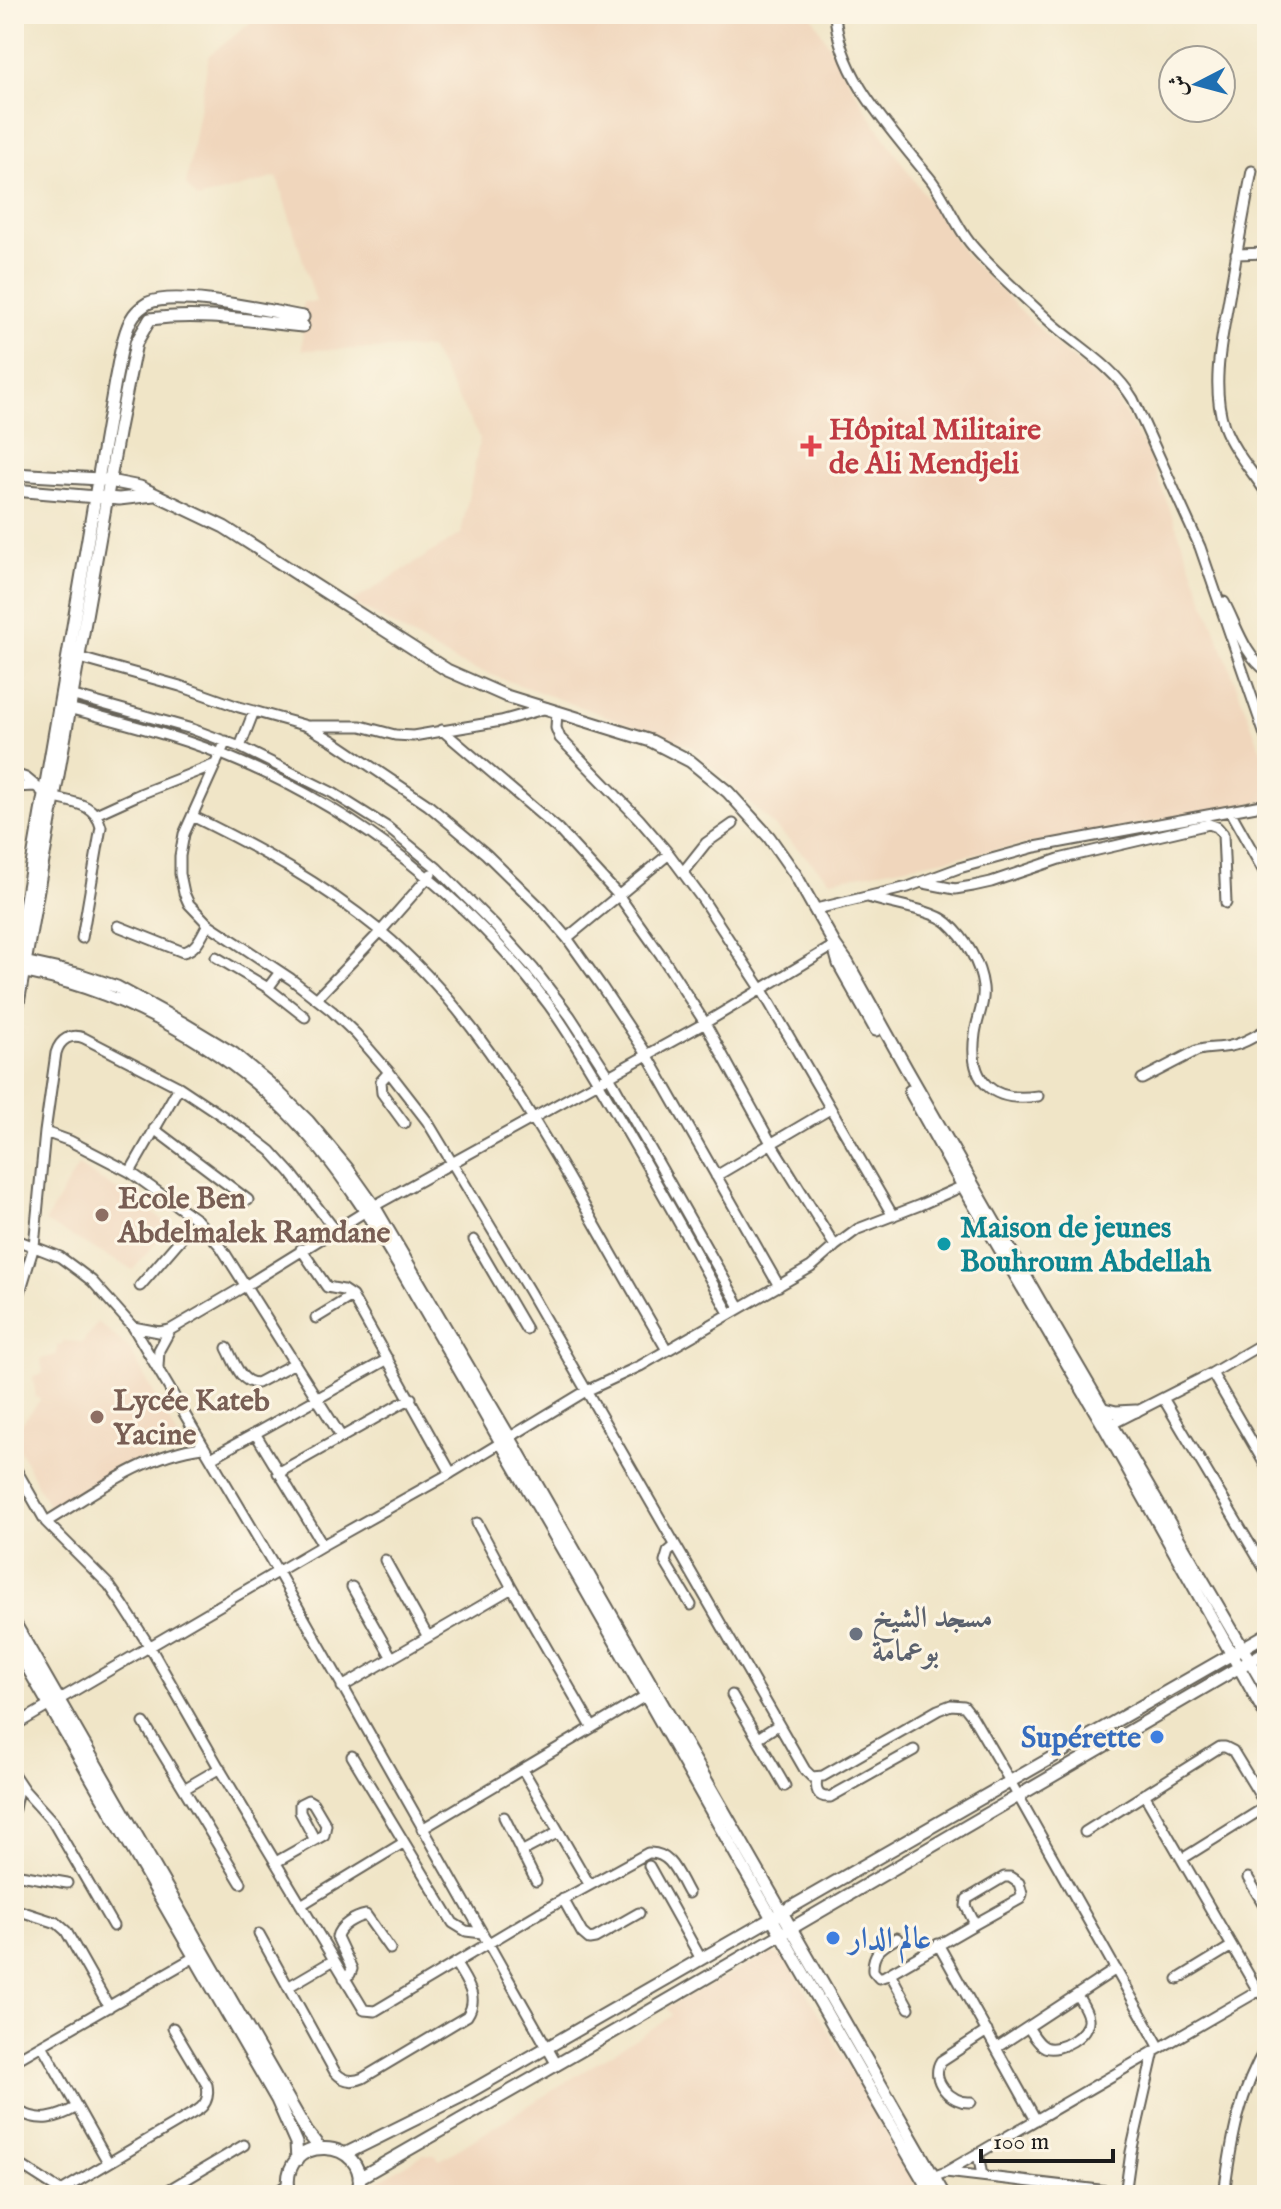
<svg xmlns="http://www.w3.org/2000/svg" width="1281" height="2209" font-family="'IM FELL English',Amiri,serif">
  <rect width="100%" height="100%" fill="#fcf5e5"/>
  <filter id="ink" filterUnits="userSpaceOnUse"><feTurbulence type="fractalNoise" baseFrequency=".0125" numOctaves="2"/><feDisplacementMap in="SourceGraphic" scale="16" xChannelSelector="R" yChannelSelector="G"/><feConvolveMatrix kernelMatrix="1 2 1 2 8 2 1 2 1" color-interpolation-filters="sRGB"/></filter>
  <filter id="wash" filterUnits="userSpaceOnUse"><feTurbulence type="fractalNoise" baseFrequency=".006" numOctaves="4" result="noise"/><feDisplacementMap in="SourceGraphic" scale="32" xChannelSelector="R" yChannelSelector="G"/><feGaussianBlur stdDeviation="1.8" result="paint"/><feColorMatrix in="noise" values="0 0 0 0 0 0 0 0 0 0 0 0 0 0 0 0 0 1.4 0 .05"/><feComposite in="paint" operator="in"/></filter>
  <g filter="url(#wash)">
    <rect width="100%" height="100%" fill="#f0e5c7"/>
    <path fill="#f0d6bc" d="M262,14H811L866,110L966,256L1056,345L1110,389L1148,452L1267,766V801L830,880L692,747L458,663L352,602L461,534L480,439L430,348L302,350L303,302H316L277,177L198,199L186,185L209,55Z
      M78,1166L145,1207L170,1226L133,1270L45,1222Z
      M98,1322L129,1348L178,1437V1441L50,1510L14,1439V1433L40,1400L39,1397L36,1398L33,1376L43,1373L41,1359L57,1355V1346L62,1344L63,1341L80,1342L81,1344Z
      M772,1953L787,1958L922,2195H367L371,2185L424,2154L435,2155L440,2160L462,2147L659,2024L672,2015L666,2007Z"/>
  </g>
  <g filter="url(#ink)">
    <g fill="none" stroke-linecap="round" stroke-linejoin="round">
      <defs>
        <path id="minor" d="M835,14C839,77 891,129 928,176C945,196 954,223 970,243C992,270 1020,293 1044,316C1074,345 1111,363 1133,399L1200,547L1267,741
          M1252,171C1244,211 1237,252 1230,292C1223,335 1210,383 1224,426C1233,451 1253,472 1267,494
          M1236,254L1267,253
          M1224,602C1237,626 1244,655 1267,671
          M80,658L180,686L239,707L307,726L333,741L428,805L486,854L543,910L567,938L602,987L648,1056L779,1286
          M67,694L192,729L240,747L333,793L387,827L437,868L494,925L533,968L570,1016L609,1076L740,1307
          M65,707C123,723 183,737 238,761C360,812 470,900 549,1005C575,1041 597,1080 619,1118C657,1182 693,1248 729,1313
          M557,712L556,728L560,738L639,819L669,854L703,900L762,990L893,1216
          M310,726H361L395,735L413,736L501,721L547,708
          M442,730L558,829L619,896L661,955L705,1023L771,1143L835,1246
          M226,741L184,834L180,856V874L184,893L189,904L208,924L291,979L332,1011L356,1034L389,1072L427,1121L529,1291L805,1770L812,1777L823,1776L938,1710L951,1705L964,1706L972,1716L1011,1783L1160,2048
          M240,747L254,711
          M14,774L26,778L44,793
          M14,787L35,786
          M55,798C76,803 95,804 101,827L82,938
          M1231,813L1267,877
          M96,814L140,794L216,764
          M192,816C260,849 320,882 379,930C464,1000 522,1097 576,1191C606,1244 636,1297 667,1350
          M683,872L706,843L733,824
          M924,883L955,889L973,886L991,882L1059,859L1209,824L1217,827L1223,834L1226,903
          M868,897C889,904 934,910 948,923C966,939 980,963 983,987C985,1004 977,1018 975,1034C968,1082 993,1103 1038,1096
          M816,909L908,887L959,868L1035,847L1267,804
          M118,926L183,952C197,950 202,934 208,924
          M567,938L669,854
          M216,957L268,988
          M280,972L268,988L305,1017
          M317,998L381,931L431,874
          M389,1072L381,1081L382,1093L404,1123
          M1142,1079L1196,1051C1207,1047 1218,1049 1230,1046C1243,1044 1255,1036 1267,1029
          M154,1129L248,1200
          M45,1132L70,1141L130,1172L197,1220L221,1247L342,1438
          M130,1172L179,1087
          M716,1176L830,1109
          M14,1239L60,1257L79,1271L92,1281L133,1327L278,1572L557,2065
          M474,1240L526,1329
          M301,1249L327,1287L343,1290L352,1296L451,1473
          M140,1286L197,1220
          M14,1312L34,1246L45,1132L56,1053C60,1039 71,1033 84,1038L179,1087L248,1133L271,1151L291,1173L335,1230
          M316,1318L352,1296
          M133,1327L159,1332L170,1330L245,1286L374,1206L705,1023L835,945
          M227,1348C234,1361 240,1383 257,1383L295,1363
          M158,1367L159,1350L170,1330
          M1212,1373L1267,1468
          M1163,1398L1267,1573
          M1108,1426L1212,1373L1267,1341
          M255,1433L323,1545
          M211,1458L388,1359
          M14,1466L46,1522L109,1585L123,1605L150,1647L222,1773L364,2010L375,2011L539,1913L648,1853C671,1851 678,1876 688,1893
          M278,1473L411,1398
          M46,1522C94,1493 145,1454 202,1447
          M477,1523L512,1588L592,1727
          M675,1546L668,1552L665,1562L691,1605
          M385,1560L428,1637
          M352,1587L392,1658
          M342,1687L512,1588
          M732,1695L785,1786
          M144,1723L241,1883
          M14,1726L323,1545L451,1473L586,1391L640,1366L811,1267L835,1246L858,1229L920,1205L963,1186
          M758,1738L778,1725
          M352,1756L453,1923L466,1931L482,1933
          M523,1770L589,1884
          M14,1775L24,1790L53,1822L113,1926
          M817,1778C815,1789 817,1798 830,1797L914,1750
          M184,1789L220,1768
          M1144,1794L1258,1991L1267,1997
          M308,1800L313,1803L326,1825L324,1835L315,1840L300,1812V1804Z
          M14,1809L19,1783
          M504,1817L536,1881
          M422,1829L652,1692
          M1085,1832L1220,1747H1225L1233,1751L1267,1807
          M521,1852L559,1832
          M1182,1859L1267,1806
          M276,1862L315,1840
          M649,1866L701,1959
          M14,1874L67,1883
          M1004,1877H1010L1019,1883L1022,1894L1020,1899L975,1924L966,1906L967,1899Z
          M1248,1878L1267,1910
          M563,1899L582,1933L589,1939L595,1938L639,1913
          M301,1905L403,1843
          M14,1909L57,1923L66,1931L109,2007
          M259,1934L335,2072C343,2081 352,2083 363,2078L467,2016C480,1997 466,1982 456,1964
          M897,1938C882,1947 872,1952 873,1971L879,1978L885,1976L975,1924
          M938,1944L1036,2120
          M890,1973L909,2008
          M344,1978L350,1974L352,1969L337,1937C339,1926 355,1917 366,1915L390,1949
          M1178,1979L1232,1946
          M288,1987L334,1960
          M1028,2027C1033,2034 1037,2043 1045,2047C1059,2053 1090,2035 1088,2018C1087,2010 1081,2002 1077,1995
          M42,2045L108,2162
          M996,2048L1116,1969
          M14,2061L198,1955
          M971,2102C951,2104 929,2080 941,2061L987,2031
          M18,2111C40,2123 56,2119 77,2107
          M978,2153L982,2176
          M14,2161L62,2192
          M946,2172L1142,2195
          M930,2178L946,2172L1267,1986
          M61,2191L198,2110C207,2104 209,2096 207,2085L173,2028
          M160,2195L244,2145
          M1125,2195L1131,2152L1154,2051
          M1224,2195C1231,2142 1239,2092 1267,2046"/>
        <path id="major" d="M14,474L99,479L140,487L224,527L447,670L506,696L651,741L690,761L728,792L769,837L795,874L835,945L847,962L906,1068L1039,1300L1267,1690
          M14,490L119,499L154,495
          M835,950L839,964L876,1030
          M15,960L78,974L117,987L181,1022L234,1054L270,1084L308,1121L347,1168L374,1206L510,1438L944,2195
          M15,964L115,381C119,363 123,330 134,315C137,311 143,306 148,303C177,290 269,311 303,317
          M14,970C111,985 215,1040 284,1109C341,1165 381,1234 420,1302C451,1355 481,1407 511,1460C653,1704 788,1952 932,2195
          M14,1026L119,428L136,343L150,319C201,312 252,321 303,326
          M910,1091L963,1186L1105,1428L1267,1717
          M1104,1409L1116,1412L1136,1411
          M14,1622L307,2132L319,2147
          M14,1644L277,2100L296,2143L297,2160
          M345,2154L466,2094L1267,1634
          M359,2178L603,2038L1267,1651
          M275,2195L288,2185
          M290,2195C274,2131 376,2135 357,2195"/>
      </defs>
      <use href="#minor" stroke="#666258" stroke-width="13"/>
      <use href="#major" stroke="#666258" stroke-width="15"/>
      <use href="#minor" stroke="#fff" stroke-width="9"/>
      <use href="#major" stroke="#fff" stroke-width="11"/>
      <path stroke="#1c1c1c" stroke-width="2" d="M250,2195C274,2188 303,2189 327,2195"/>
    </g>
  </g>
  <path fill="#e0444e" stroke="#fcf5e5" stroke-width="3" d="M807 434h8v8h8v8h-8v8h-8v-8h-8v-8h8z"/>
  <g fill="#8d6e63" stroke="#fcf5e5" stroke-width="3">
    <circle cx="102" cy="1215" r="8"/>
    <circle cx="97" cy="1417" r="8"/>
  </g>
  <circle fill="#0f9aa8" stroke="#fcf5e5" stroke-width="3" cx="944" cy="1244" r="8"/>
  <circle fill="#6b7280" stroke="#fcf5e5" stroke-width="3" cx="856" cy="1634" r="8"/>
  <g fill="#3f7fe0" stroke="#fcf5e5" stroke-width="3">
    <circle cx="1157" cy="1737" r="8"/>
    <circle cx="833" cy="1938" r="8"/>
  </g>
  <g text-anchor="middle" stroke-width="6" stroke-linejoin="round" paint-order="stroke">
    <g font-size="30" font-weight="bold" fill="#be3a42" stroke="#fcf5e5" text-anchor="start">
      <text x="829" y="439">Hôpital Militaire<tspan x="829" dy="34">de Ali Mendjeli</tspan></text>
    </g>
    <g font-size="30" font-weight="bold" fill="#785e54" stroke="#fcf5e5" text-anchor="start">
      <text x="118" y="1208">Ecole Ben<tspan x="118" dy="34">Abdelmalek Ramdane</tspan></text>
      <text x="113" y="1410">Lycée Kateb<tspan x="113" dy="34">Yacine</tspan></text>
    </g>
    <g font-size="30" font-weight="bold" fill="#0d838f" stroke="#fcf5e5" text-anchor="start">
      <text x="960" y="1237">Maison de jeunes<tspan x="960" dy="34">Bouhroum Abdellah</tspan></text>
    </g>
    <g font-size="30" font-weight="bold" fill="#5b616d" stroke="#fcf5e5" text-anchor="start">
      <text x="872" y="1627">مسجد الشيخ<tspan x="872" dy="34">بوعمامة</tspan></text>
    </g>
    <g font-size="30" font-weight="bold" fill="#366cbe" stroke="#fcf5e5" text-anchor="end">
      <text x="1141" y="1747">Supérette</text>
      <text x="849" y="1948" text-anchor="start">عالم الدار</text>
    </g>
  </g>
  <rect width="1281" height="2209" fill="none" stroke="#fcf5e5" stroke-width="48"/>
  <g transform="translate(1197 84) rotate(264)"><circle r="38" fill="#fcf5e5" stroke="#a29e95" stroke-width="2"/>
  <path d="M0-6L14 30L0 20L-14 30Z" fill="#1f6fb2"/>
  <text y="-12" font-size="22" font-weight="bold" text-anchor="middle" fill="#1c1c1c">ش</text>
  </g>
  <path d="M981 2149v12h132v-12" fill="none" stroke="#1c1c1c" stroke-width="4"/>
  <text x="993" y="2149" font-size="24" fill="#1c1c1c" stroke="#fcf5e5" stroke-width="6" paint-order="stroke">100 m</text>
</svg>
